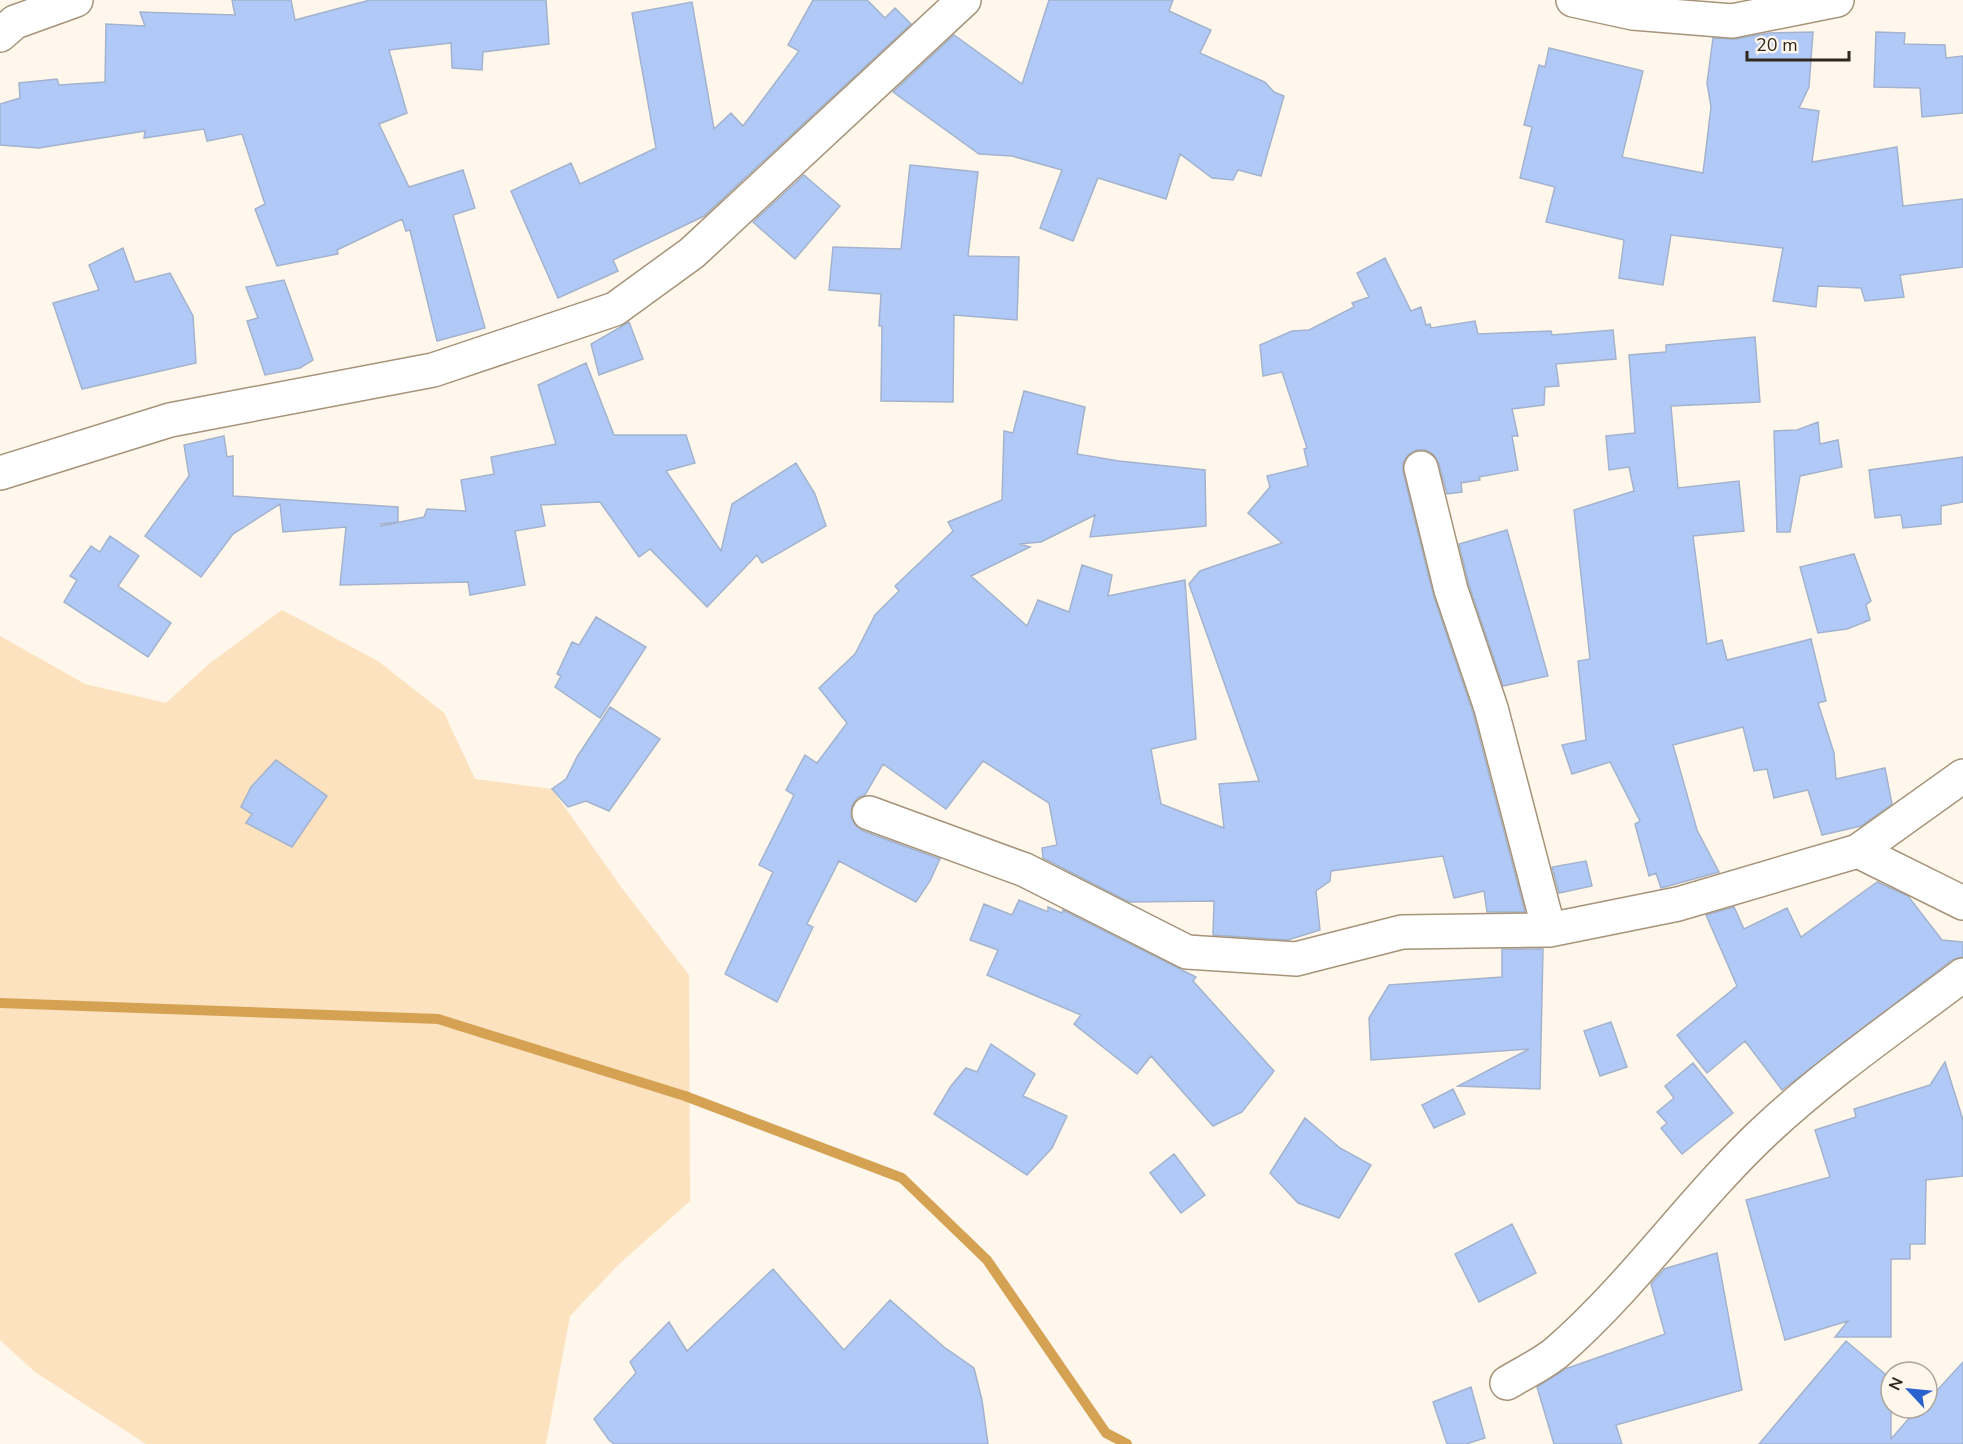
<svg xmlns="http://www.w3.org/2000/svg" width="1963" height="1444" font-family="'Nunito Sans',sans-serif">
  <rect width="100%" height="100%" fill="#fff7eb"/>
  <path fill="#fce2be" d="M282,610L378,661L444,713L475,779L552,789L621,887L689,975L690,1201L618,1265L570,1316L546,1444H146L35,1372L0,1340V636L85,684L166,703L210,663Z"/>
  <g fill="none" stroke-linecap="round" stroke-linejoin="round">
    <path stroke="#d5a253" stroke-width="10" d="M0,1003L438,1019L685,1096L902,1178L987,1260L1106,1433L1127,1444"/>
  </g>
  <path fill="#b0c9f6" stroke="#a3b3ce" stroke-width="1.5" d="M232,0H291L295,20L370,0H546L549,44L483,52L482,70L452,68L451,43L389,50L407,113L379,124L409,187L463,170L475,208L453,215L485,328L437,341L410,230L406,231L402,219L337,250L338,254L277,266L255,209L265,204L242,134L207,141L204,129L144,138L145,131L39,148L0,145V104L20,98L19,83L57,79L59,85L105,82L106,24L145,26L140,12L235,15Z
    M813,0H867L885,18L895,8L911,24L704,216L613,260L618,271L558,298L511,191L571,163L580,184L656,148L632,13L692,2L714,129L731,113L743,126L799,51L788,45Z
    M1049,0H1173L1169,11L1211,30L1200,53L1265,82L1274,92L1284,96L1261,176L1238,170L1233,180L1212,178L1180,154L1166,199L1098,178L1073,241L1040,228L1062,170L1012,156L979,154L893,92L954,35L1022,84Z
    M1813,32L1809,87L1799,108L1819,111L1812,162L1897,147L1903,206L1963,199V267L1900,275L1904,297L1865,301L1861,288L1818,286L1816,307L1773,301L1783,248L1671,235L1663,285L1619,278L1624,240L1546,222L1555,187L1520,178L1532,127L1524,125L1539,65L1545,67L1549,48L1643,71L1622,157L1703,173L1711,107L1707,83L1713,38L1735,39L1769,33Z
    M1876,32L1905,33L1904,44L1945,45L1946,58L1963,56V113L1922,117L1920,88L1874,87Z
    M910,165L978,172L968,256L1019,257L1017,320L954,315L953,402L881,401L882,326H879L881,294L829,290L833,247L901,249Z
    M804,175L840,206L795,259L753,222Z
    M123,248L135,282L170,273L193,316L196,363L82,389L53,303L99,290L89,265Z
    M1385,258L1411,311L1421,307L1426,325L1430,324L1431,328L1475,321L1478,334L1551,331L1552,335L1613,330L1616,359L1556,364L1559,386L1545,387L1544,405L1512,409L1518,436H1512L1518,470L1479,477L1480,480L1461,483L1462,492L1447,494L1439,464L1434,455L1426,450H1416L1408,455L1403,463V472L1433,594L1473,713L1525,912H1487L1484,891L1454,898L1443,856L1331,871L1330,881L1316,891L1320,930L1288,940L1213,935L1214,901L1129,902L1043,858L1042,848L1057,845L1049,803L983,761L946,809L883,764L865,795L857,798L852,806L851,817L855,825L863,831L940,859L930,881L916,902L839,861L807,924L813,927L777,1002L725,974L773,872L759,865L794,795L786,790L805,755L817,763L847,723L819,688L855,654L875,615L899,591L895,586L953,531L948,522L1002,500L1004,431L1013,433L1024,391L1085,407L1077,454L1119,461L1205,470L1206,526L1090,537L1095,515L1041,542L1019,544L1030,547L971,576L1027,626L1038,600L1069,612L1082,565L1112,575L1108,596L1185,580L1196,739L1151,749L1161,804L1224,828L1219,784L1259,781L1189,584L1200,571L1282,543L1248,513L1270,487L1267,476L1308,466L1304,449L1307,448L1282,372L1263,376L1260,345L1292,331L1309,330L1354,307L1352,303L1369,297L1357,273Z
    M284,280L313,360L300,368L265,375L247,321L258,318L246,287Z
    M629,322L643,359L599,375L591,344Z
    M1755,337L1760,402L1671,406L1678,488L1739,481L1744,531L1693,536L1707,644L1722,640L1727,660L1811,639L1826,701L1818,703L1834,753L1836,779L1885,768L1892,804L1861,826L1822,835L1808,790L1774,798L1767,769L1754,771L1743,727L1673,745L1697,830L1719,872L1661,888L1656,873L1649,876L1635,824L1640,821L1610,762L1572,774L1562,745L1586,740L1578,661L1590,659L1574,510L1634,491L1629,467L1609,470L1606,436L1635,433L1629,355L1666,352V345Z
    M586,363L614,435H686L695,463L666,471L721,551L732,504L796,463L815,494L826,526L762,563L757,555L707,607L650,549L639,557L600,502L541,505L545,526L515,531L525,585L470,595L468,582L340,585L346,527L283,532L280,504L233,534L201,577L145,536L189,476L184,445L224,436L227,457L233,456V496L398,507V522L381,524V526L424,517L427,509L466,511L461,480L494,474L491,457L556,444L538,385Z
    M1818,422L1820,444L1838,440L1842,467L1800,476L1790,532H1777L1774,431L1797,430Z
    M1963,457V502L1941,506V524L1903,528L1901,515L1875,518L1869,470Z
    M1507,530L1548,676L1503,686L1469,585L1459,544Z
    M110,536L139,556L118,586L171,623L148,657L64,602L77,580L70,576L91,546L100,552Z
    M1854,554L1871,601L1866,605L1870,620L1847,629L1818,633L1800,567Z
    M596,617L646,647L600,718L555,687L561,676L557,674L572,642L579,645Z
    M610,707L660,739L609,811L586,801L568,807L552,789L566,779L577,757Z
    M276,760L327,796L292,847L246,823L252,814L241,807L251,787Z
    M1586,861L1592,886L1559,893L1552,867Z
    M1877,882L1908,896L1942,940L1963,942V957L1952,960L1782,1090L1745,1041L1707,1073L1677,1035L1737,986L1706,915L1734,907L1744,929L1787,908L1801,937Z
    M1019,900L1048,912V907L1062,913L1063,910L1196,977L1193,981L1274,1071L1242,1112L1213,1126L1151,1056L1137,1074L1074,1024L1081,1015L987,975L998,950L970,940L984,904L1012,915Z
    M1502,949H1543L1540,1089L1458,1086L1529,1049L1371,1060L1369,1018L1389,985L1502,977Z
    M1611,1022L1627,1067L1600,1076L1584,1031Z
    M991,1044L1035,1074L1023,1096L1067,1116L1052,1148L1027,1175L934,1114L951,1086L966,1068L977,1072Z
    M1945,1062L1963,1120V1176L1926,1180L1925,1244H1910V1259H1891V1337H1835L1848,1321L1785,1340L1746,1200L1830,1177L1815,1130L1856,1117L1854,1109L1930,1085Z
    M1693,1063L1733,1113L1682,1154L1661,1128L1667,1123L1657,1112L1674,1098L1665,1086Z
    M1453,1089L1465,1114L1434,1128L1422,1105Z
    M1305,1118L1340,1148L1371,1165L1339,1218L1298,1203L1270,1173Z
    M1174,1154L1205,1195L1181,1213L1150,1173Z
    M1512,1224L1536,1273L1479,1302L1455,1254Z
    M1717,1253L1742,1390L1616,1425L1622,1444H1554L1537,1387L1565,1369L1665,1334L1651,1284L1664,1269Z
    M773,1269L844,1350L890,1300L944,1347L974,1368L982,1400L988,1444H614L609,1440L594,1419L636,1373L630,1362L669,1322L687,1351Z
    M1846,1341L1891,1379V1439L1918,1408H1927V1397L1929,1395L1931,1397L1963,1362V1444H1759Z
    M1471,1387L1485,1438L1466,1444H1447L1433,1402Z"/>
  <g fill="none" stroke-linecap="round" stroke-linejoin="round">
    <defs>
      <path id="minor" d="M1573,0L1633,13L1732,21L1837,0
        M0,35L15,22L76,0
        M1421,468L1451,590L1491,708L1549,930
        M0,473L170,420L433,370L615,309L692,253L964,0
        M869,813L1025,870L1187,952L1296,959L1402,932L1549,930L1678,904L1858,851L1963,776
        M1858,851L1963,903
        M1507,1383C1523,1373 1543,1364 1557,1352C1634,1285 1692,1199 1766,1130C1827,1073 1897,1025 1963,975"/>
    </defs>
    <use href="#minor" stroke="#a69379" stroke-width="36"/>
    <use href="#minor" stroke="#fff" stroke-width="33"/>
  </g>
  <g transform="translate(1909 1390) rotate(296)"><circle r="28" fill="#fff7eb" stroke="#aba498" stroke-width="1.5"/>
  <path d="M0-4.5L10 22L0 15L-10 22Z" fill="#2961cf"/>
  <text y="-9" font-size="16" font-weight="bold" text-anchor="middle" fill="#2e271c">N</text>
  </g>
  <path d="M1747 51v9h102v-9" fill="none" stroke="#2e271c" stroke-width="3"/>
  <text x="1756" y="51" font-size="18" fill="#2e271c" stroke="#fff7eb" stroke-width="4.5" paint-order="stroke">20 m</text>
</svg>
